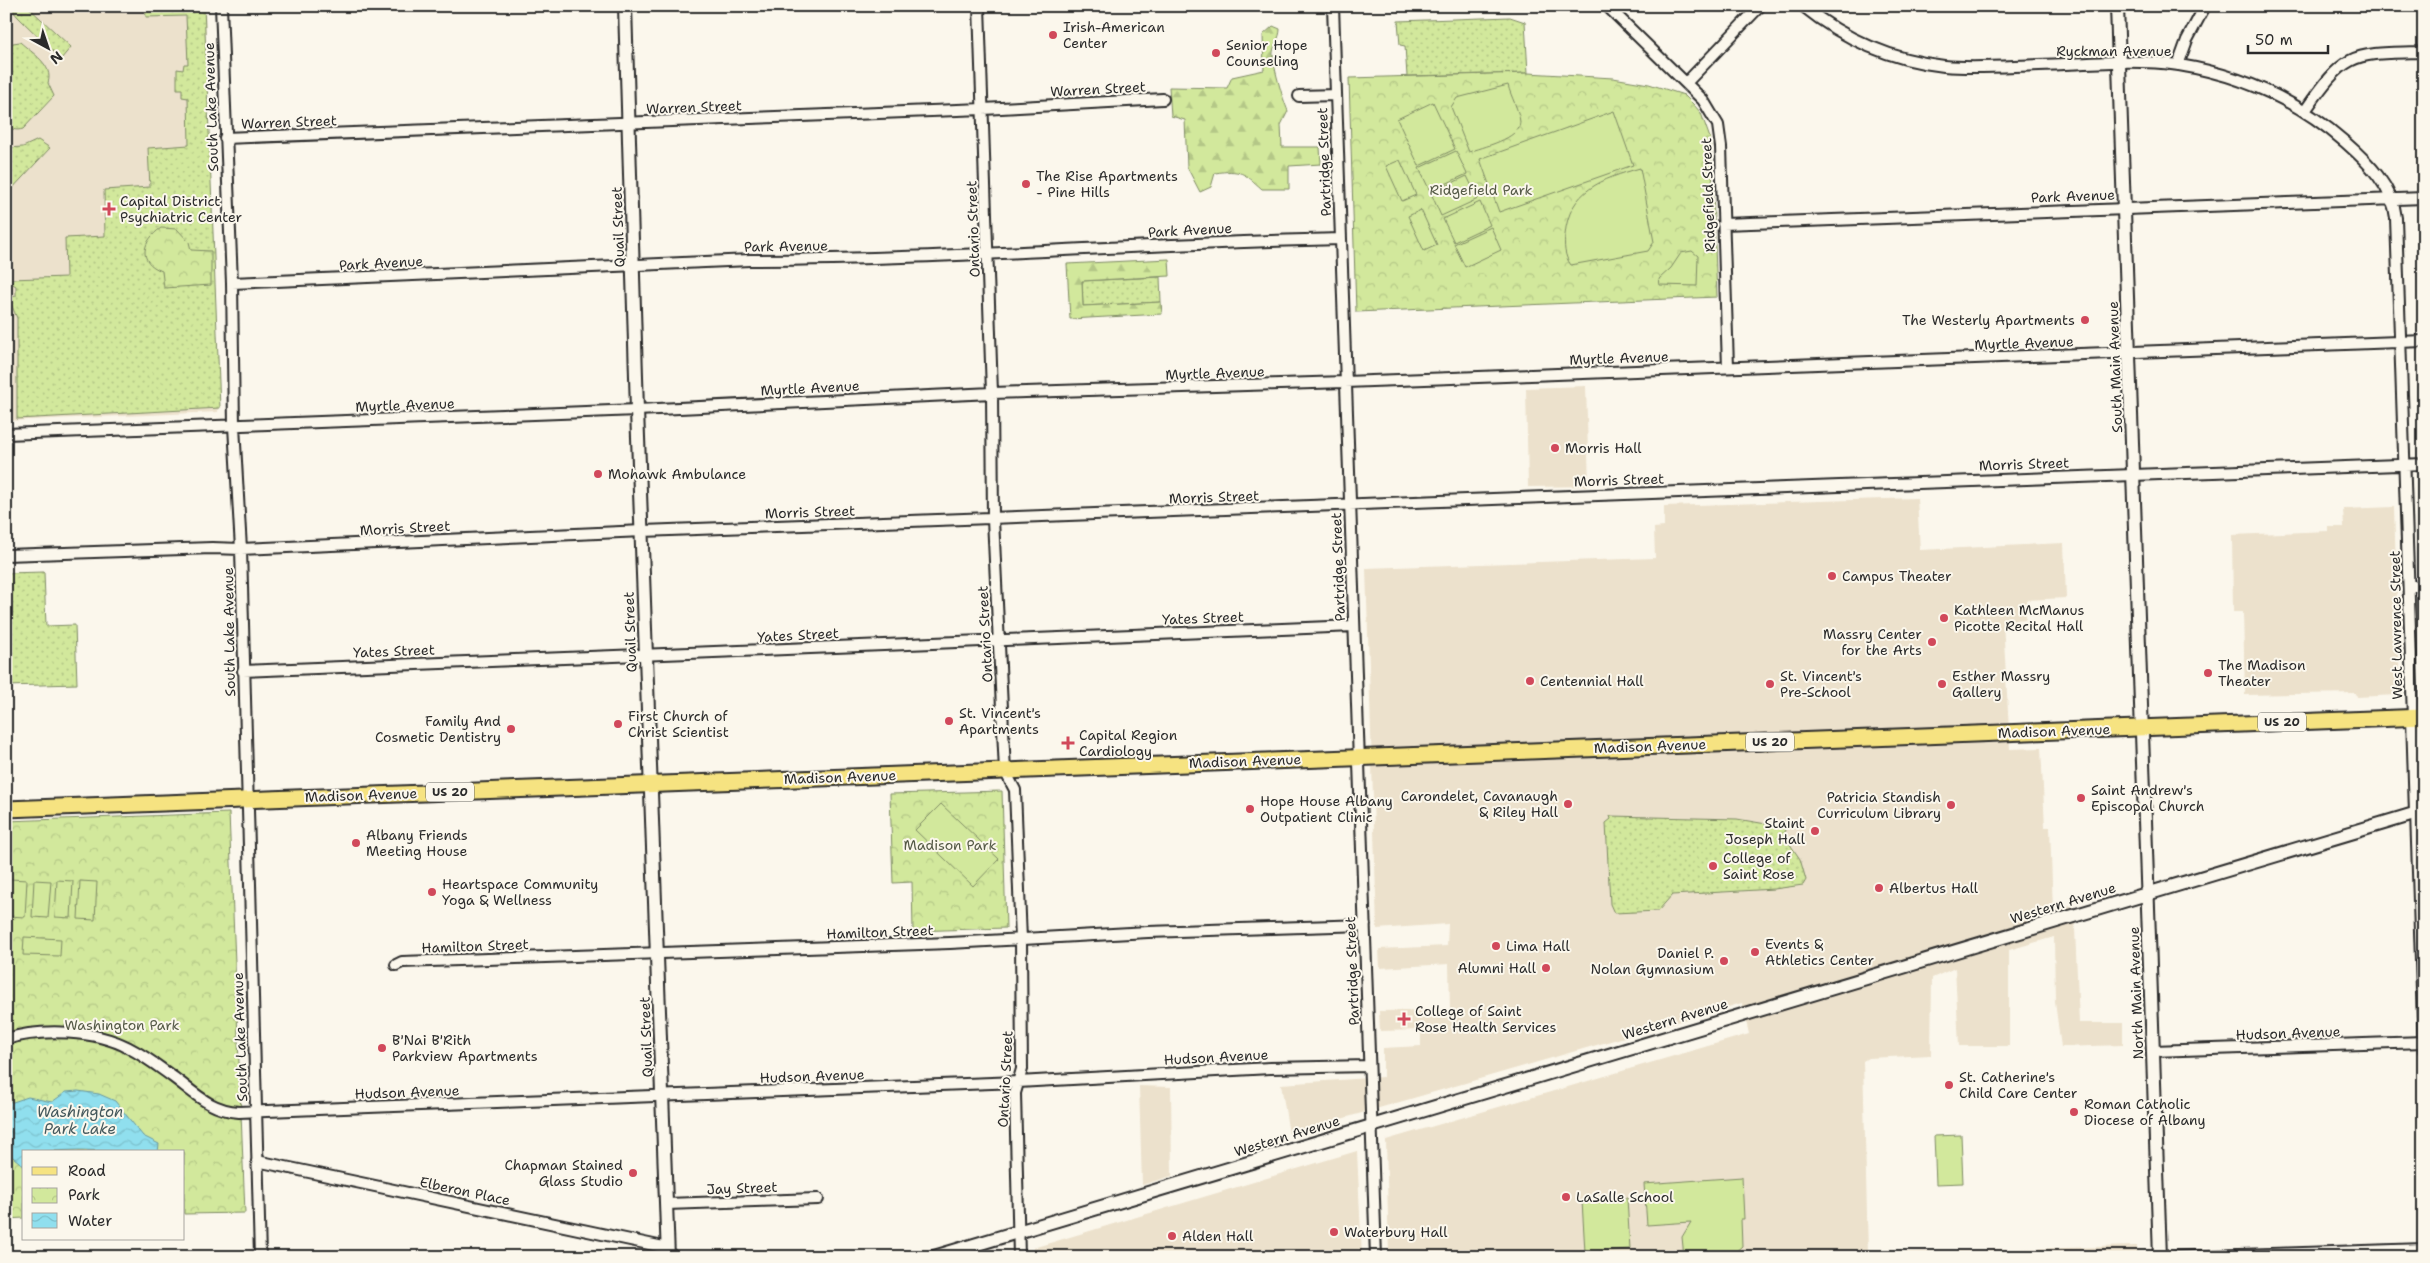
<svg xmlns="http://www.w3.org/2000/svg" width="2430" height="1263" font-family="'Shantell Sans',sans-serif">
  <defs>
    <pattern id="grass-dots" width="8" height="8" patternUnits="userSpaceOnUse" patternTransform="scale(1.25)"><rect width="8" height="8" fill="#d2e89c"/><path d="M2 2h.1M6 6h.1" fill="none" stroke="#b4c787" stroke-width="1.8" stroke-linecap="round"/></pattern>
    <pattern id="forest-firs" width="22" height="20" patternUnits="userSpaceOnUse" patternTransform="scale(1.25)"><rect width="22" height="20" fill="#d2e89c"/><path d="M5 1l3.5 6h-7zM16 11l3.5 6h-7z" fill="#b4c787"/></pattern>
    <pattern id="park-crowns" width="20" height="18" patternUnits="userSpaceOnUse" patternTransform="scale(1.25)"><rect width="20" height="18" fill="#d2e89c"/><path d="M2 6a3 3 0 1 1 6 0M12 15a3 3 0 1 1 6 0" fill="none" stroke="#b4c787"/></pattern>
    <pattern id="water-waves" width="16" height="10" patternUnits="userSpaceOnUse" patternTransform="scale(1.25)"><rect width="16" height="10" fill="#90dfee"/><path d="M0 5q4-4 8 0t8 0" fill="none" stroke="#7cc0cc"/></pattern>
  </defs>
  <rect width="100%" height="100%" fill="#fbf7ec"/>
  <filter id="ink" filterUnits="userSpaceOnUse"><feTurbulence type="fractalNoise" baseFrequency=".02" numOctaves="2"/><feDisplacementMap in="SourceGraphic" scale="10" xChannelSelector="R" yChannelSelector="G"/><feConvolveMatrix kernelMatrix="1 2 1 2 8 2 1 2 1" color-interpolation-filters="sRGB"/></filter>
  <g filter="url(#ink)">
    <path fill="#ece1cc" d="M6,6H205L218,412L6,421Z
      M1586,386L1589,486L1528,487L1526,388Z
      M1917,498L1920,550L2064,543L2066,598L2026,600V619L2003,621L2010,749L2041,748L2045,827H2050L2053,911L2074,905L2079,1023H2123V1045L2061,1047L2055,1002L2054,937L2009,950V1046H1959L1955,968L1932,978L1931,1055L1868,1058L1863,1061L1868,1253L2137,1246V1257H1389L1386,1140L1749,1034L1742,1003L1289,1134L1281,1084L1383,1077V1048L1421,1046V1030L1380,1031L1379,1011L1450,1010L1449,964L1380,968L1379,949L1447,946L1448,924L1377,929L1366,568L1655,558L1654,528L1664,527V506Z
      M2394,507L2400,691L2397,695L2357,697L2356,693L2245,695L2243,612H2233L2232,535L2328,531V527H2344L2343,509Z
      M1139,1086L1171,1087L1172,1176L1142,1185Z
      M1357,1151L1362,1257H1034L1033,1248Z"/>
    <path fill="url(#grass-dots)" stroke="#7e8a64" d="M9,6H27L71,47L61,59L18,17Z
      M145,6H204L220,408L17,419V318L8,297L16,296V286L11,283V279L66,277L65,238L105,236L104,190L150,187L148,148L189,145L188,98L182,97V89H177V69L183,70L184,64H188L186,16L146,17Z
      M1510,17L1525,22L1528,73L1407,76L1405,46L1400,45L1398,21Z
      M20,42C32,53 54,65 48,83L54,96L23,129C16,131 11,130 6,123V49L13,43Z
      M38,140L50,148L9,192H6V148L23,147Z
      M1160,277L1161,302L1083,306L1082,281Z
      M44,572L46,626L75,625L77,684L6,686V573Z
      M1610,816L1737,819L1784,827L1787,840L1800,859L1806,880L1803,885L1774,889L1672,895L1658,911L1614,913L1610,904L1606,823L1611,819Z"/>
    <path fill="url(#forest-firs)" stroke="#7e8a64" d="M1273,26L1280,29C1280,38 1274,44 1273,52C1272,63 1283,100 1288,111L1281,125L1282,147H1320L1321,164L1289,166V189H1262C1244,173 1241,169 1215,173L1211,187L1200,192L1187,167L1185,120L1171,116L1169,87L1227,88L1232,77L1264,70L1263,35Z
      M1169,259L1170,276L1082,281L1083,306L1161,302L1162,314L1070,319L1067,264Z"/>
    <path fill="url(#park-crowns)" stroke="#7e8a64" d="M1528,73L1613,78L1649,84L1684,95L1694,105L1701,113L1711,141L1717,297L1356,312L1349,78Z
      M161,228L177,229L189,242L191,250L211,251V285L164,288L162,271C137,262 142,241 161,228Z
      M1002,791L1006,928L913,931L912,882L893,883L890,794Z
      M229,813L245,1213L184,1214V1152H24V1218L6,1219V821Z"/>
    <path fill="#d2e89c" stroke="#7e8a64" d="M1508,85C1511,97 1519,110 1520,122C1520,139 1482,147 1469,152L1451,107L1457,98Z
      M1433,102L1455,149L1419,166L1397,119Z
      M1614,111L1633,165L1499,212L1480,159Z
      M1456,151L1467,174L1430,191L1419,168Z
      M1400,160L1416,195L1402,201L1386,166Z
      M1640,168L1654,242L1648,251L1571,265C1564,256 1564,245 1565,235C1569,190 1602,179 1640,168Z
      M1467,176L1478,199L1441,216L1431,193Z
      M1480,202L1490,225L1454,242L1443,219Z
      M1421,210L1437,245L1424,251L1408,216Z
      M1491,227L1501,250L1465,267L1454,244Z
      M1692,251L1698,256L1697,286L1660,285L1659,279L1671,268L1681,253Z
      M941,804L999,859L973,886L915,830Z
      M10,879L27,880L25,917L8,916Z
      M34,880L51,881L48,918L32,917Z
      M57,880L73,881L71,918L55,917Z
      M80,881L97,882L95,920L78,919Z
      M24,937L61,939L60,956L23,955Z
      M1961,1135L1963,1183L1936,1184L1934,1136Z
      M1742,1177L1744,1219H1741L1742,1246L1732,1255L1684,1257L1682,1237L1691,1222L1647,1225L1644,1184Z
      M1627,1198L1630,1249L1585,1252L1582,1201Z"/>
    <path fill="url(#water-waves)" stroke="#6897a0" d="M78,1091L99,1094L115,1101L143,1136L159,1144L158,1152L77,1150L24,1152V1166L9,1154H6V1101L13,1102L28,1097L52,1102L66,1092Z"/>
    <g fill="none" stroke-linecap="round" stroke-linejoin="round">
      <defs>
        <path id="minor" d="M221,6L232,283L234,426L241,549L260,1257
          M979,6L992,393L993,519L1005,771L1015,790L1021,940L1022,1069L1015,1093L1019,1257
          M1333,6C1346,423 1359,840 1376,1257
          M1607,6L1703,100L1718,125L1721,147L1728,367
          M1803,6C1845,40 1891,60 1944,66C1975,69 2007,66 2039,65C2084,64 2133,58 2179,65C2241,75 2297,100 2345,142C2368,162 2393,187 2396,218L2413,718
          M2178,65L2187,40L2205,6
          M1686,83L1760,6
          M1299,96L1336,95
          M2305,111C2347,50 2352,54 2424,52
          M225,138L983,109L1163,99
          M1723,224L2424,198
          M232,283L750,260C947,260 1143,243 1340,239
          M6,434L637,410L992,393L1345,382L2424,341
          M6,555L212,548L241,549L643,531L2424,464
          M2410,586H2424
          M243,671L1354,626
          M2416,813L2424,1050
          M396,965L402,962L950,943L1148,932L1365,925
          M6,1039C41,1028 96,1030 129,1048C145,1056 159,1067 173,1077C196,1094 210,1110 239,1112L1018,1082L1270,1068L1369,1066
          M2153,1051L2424,1042
          M257,1161L668,1248
          M666,1204L818,1199
          M2176,1257L2424,1249"/>
        <path id="tertiary" d="M625,6L637,410L668,1257
          M2117,6L2160,1257
          M2413,718L2416,813
          M934,1257L2424,811"/>
        <path id="primary" d="M6,809L2424,717"/>
      </defs>
      <use href="#minor" stroke="#2b2b2b" stroke-width="14"/>
      <use href="#tertiary" stroke="#2b2b2b" stroke-width="16"/>
      <use href="#primary" stroke="#2b2b2b" stroke-width="19"/>
      <use href="#minor" stroke="#fbf7ec" stroke-width="10"/>
      <use href="#tertiary" stroke="#fbf7ec" stroke-width="12"/>
      <use href="#primary" stroke="#f6e381" stroke-width="15"/>
    </g>
  </g>
  <g fill="#d1495b" stroke="#fbf7ec" stroke-width="2">
    <circle cx="1053" cy="35" r="5"/>
    <circle cx="1216" cy="53" r="5"/>
    <circle cx="1026" cy="184" r="5"/>
    <path d="M106.5 201.5h5v5h5v5h-5v5h-5v-5h-5v-5h5z"/>
    <circle cx="2085" cy="320" r="5"/>
    <circle cx="1555" cy="448" r="5"/>
    <circle cx="598" cy="474" r="5"/>
    <circle cx="1832" cy="576" r="5"/>
    <circle cx="1944" cy="618" r="5"/>
    <circle cx="1932" cy="642" r="5"/>
    <circle cx="2208" cy="673" r="5"/>
    <circle cx="1530" cy="681" r="5"/>
    <circle cx="1770" cy="684" r="5"/>
    <circle cx="1942" cy="684" r="5"/>
    <circle cx="949" cy="721" r="5"/>
    <circle cx="618" cy="724" r="5"/>
    <circle cx="511" cy="729" r="5"/>
    <path d="M1065.5 735.5h5v5h5v5h-5v5h-5v-5h-5v-5h5z"/>
    <circle cx="2081" cy="798" r="5"/>
    <circle cx="1568" cy="804" r="5"/>
    <circle cx="1951" cy="805" r="5"/>
    <circle cx="1250" cy="809" r="5"/>
    <circle cx="1815" cy="831" r="5"/>
    <circle cx="356" cy="843" r="5"/>
    <circle cx="1713" cy="866" r="5"/>
    <circle cx="1879" cy="888" r="5"/>
    <circle cx="432" cy="892" r="5"/>
    <circle cx="1496" cy="946" r="5"/>
    <circle cx="1755" cy="952" r="5"/>
    <circle cx="1724" cy="961" r="5"/>
    <circle cx="1546" cy="968" r="5"/>
    <path d="M1401.5 1011.5h5v5h5v5h-5v5h-5v-5h-5v-5h5z"/>
    <circle cx="382" cy="1048" r="5"/>
    <circle cx="1949" cy="1085" r="5"/>
    <circle cx="2074" cy="1112" r="5"/>
    <circle cx="633" cy="1173" r="5"/>
    <circle cx="1566" cy="1197" r="5"/>
    <circle cx="1334" cy="1232" r="5"/>
    <circle cx="1172" cy="1236" r="5"/>
  </g>
  <g text-anchor="middle" stroke-width="4" stroke-linejoin="round" paint-order="stroke">
    <g fill="#fbf7ec" stroke="#696865" stroke-width="1">
      <rect x="2258" y="712.5" width="48" height="19" rx="4"/>
      <rect x="1746" y="732.5" width="48" height="19" rx="4"/>
      <rect x="426" y="782.5" width="48" height="19" rx="4"/>
    </g>
    <g font-size="12" font-weight="bold" fill="#2b2b2b">
      <text x="2282" y="726">US 20</text>
      <text x="1770" y="746">US 20</text>
      <text x="450" y="796">US 20</text>
    </g>
    <g font-size="14" fill="#2b2b2b" stroke="#fbf7ec" text-anchor="start">
      <text x="1063" y="32">Irish-American<tspan x="1063" dy="16">Center</tspan></text>
      <text x="1226" y="50">Senior Hope<tspan x="1226" dy="16">Counseling</tspan></text>
      <text x="1036" y="181">The Rise Apartments<tspan x="1036" dy="16">- Pine Hills</tspan></text>
      <text x="120" y="206">Capital District<tspan x="120" dy="16">Psychiatric Center</tspan></text>
      <text x="2075" y="325" text-anchor="end">The Westerly Apartments</text>
      <text x="1565" y="453">Morris Hall</text>
      <text x="608" y="479">Mohawk Ambulance</text>
      <text x="1842" y="581">Campus Theater</text>
      <text x="1954" y="615">Kathleen McManus<tspan x="1954" dy="16">Picotte Recital Hall</tspan></text>
      <text x="1922" y="639" text-anchor="end">Massry Center<tspan x="1922" dy="16">for the Arts</tspan></text>
      <text x="2218" y="670">The Madison<tspan x="2218" dy="16">Theater</tspan></text>
      <text x="1780" y="681">St. Vincent's<tspan x="1780" dy="16">Pre-School</tspan></text>
      <text x="1952" y="681">Esther Massry<tspan x="1952" dy="16">Gallery</tspan></text>
      <text x="1540" y="686">Centennial Hall</text>
      <text x="959" y="718">St. Vincent's<tspan x="959" dy="16">Apartments</tspan></text>
      <text x="628" y="721">First Church of<tspan x="628" dy="16">Christ Scientist</tspan></text>
      <text x="501" y="726" text-anchor="end">Family And<tspan x="501" dy="16">Cosmetic Dentistry</tspan></text>
      <text x="1079" y="740">Capital Region<tspan x="1079" dy="16">Cardiology</tspan></text>
      <text x="2091" y="795">Saint Andrew's<tspan x="2091" dy="16">Episcopal Church</tspan></text>
      <text x="1558" y="801" text-anchor="end">Carondelet, Cavanaugh<tspan x="1558" dy="16">&amp; Riley Hall</tspan></text>
      <text x="1941" y="802" text-anchor="end">Patricia Standish<tspan x="1941" dy="16">Curriculum Library</tspan></text>
      <text x="1260" y="806">Hope House Albany<tspan x="1260" dy="16">Outpatient Clinic</tspan></text>
      <text x="1805" y="828" text-anchor="end">Staint<tspan x="1805" dy="16">Joseph Hall</tspan></text>
      <text x="366" y="840">Albany Friends<tspan x="366" dy="16">Meeting House</tspan></text>
      <text x="1723" y="863">College of<tspan x="1723" dy="16">Saint Rose</tspan></text>
      <text x="442" y="889">Heartspace Community<tspan x="442" dy="16">Yoga &amp; Wellness</tspan></text>
      <text x="1889" y="893">Albertus Hall</text>
      <text x="1765" y="949">Events &amp;<tspan x="1765" dy="16">Athletics Center</tspan></text>
      <text x="1506" y="951">Lima Hall</text>
      <text x="1714" y="958" text-anchor="end">Daniel P.<tspan x="1714" dy="16">Nolan Gymnasium</tspan></text>
      <text x="1536" y="973" text-anchor="end">Alumni Hall</text>
      <text x="1415" y="1016">College of Saint<tspan x="1415" dy="16">Rose Health Services</tspan></text>
      <text x="392" y="1045">B'Nai B'Rith<tspan x="392" dy="16">Parkview Apartments</tspan></text>
      <text x="1959" y="1082">St. Catherine's<tspan x="1959" dy="16">Child Care Center</tspan></text>
      <text x="2084" y="1109">Roman Catholic<tspan x="2084" dy="16">Diocese of Albany</tspan></text>
      <text x="623" y="1170" text-anchor="end">Chapman Stained<tspan x="623" dy="16">Glass Studio</tspan></text>
      <text x="1576" y="1202">LaSalle School</text>
      <text x="1344" y="1237">Waterbury Hall</text>
      <text x="1182" y="1241">Alden Hall</text>
    </g>
    <g font-size="14" fill="#2b2b2b" stroke="#fbf7ec">
      <text x="2114" y="56">Ryckman Avenue</text>
      <text transform="translate(1098 89) rotate(-3)" y="5">Warren Street</text>
      <text transform="translate(211 107) rotate(-92)" y="5">South Lake Avenue</text>
      <text transform="translate(694 107) rotate(-2)" y="5">Warren Street</text>
      <text transform="translate(289 122) rotate(-2)" y="5">Warren Street</text>
      <text transform="translate(1324 162) rotate(-92)" y="5">Partridge Street</text>
      <text transform="translate(1708 195) rotate(-92)" y="5">Ridgefield Street</text>
      <text transform="translate(2073 196) rotate(-2)" y="5">Park Avenue</text>
      <text transform="translate(618 227) rotate(-92)" y="5">Quail Street</text>
      <text transform="translate(973 229) rotate(-92)" y="5">Ontario Street</text>
      <text transform="translate(1190 230) rotate(-3)" y="5">Park Avenue</text>
      <text transform="translate(786 246) rotate(-1)" y="5">Park Avenue</text>
      <text transform="translate(381 263) rotate(-3)" y="5">Park Avenue</text>
      <text transform="translate(2024 343) rotate(-2)" y="5">Myrtle Avenue</text>
      <text transform="translate(1619 358) rotate(-2)" y="5">Myrtle Avenue</text>
      <text transform="translate(2115 367) rotate(-92)" y="5">South Main Avenue</text>
      <text transform="translate(1215 373) rotate(-2)" y="5">Myrtle Avenue</text>
      <text transform="translate(810 388) rotate(-3)" y="5">Myrtle Avenue</text>
      <text transform="translate(405 405) rotate(-2)" y="5">Myrtle Avenue</text>
      <text transform="translate(2024 464) rotate(-2)" y="5">Morris Street</text>
      <text transform="translate(1619 480) rotate(-2)" y="5">Morris Street</text>
      <text transform="translate(1214 497) rotate(-2)" y="5">Morris Street</text>
      <text transform="translate(810 512) rotate(-2)" y="5">Morris Street</text>
      <text transform="translate(405 528) rotate(-3)" y="5">Morris Street</text>
      <text transform="translate(1338 567) rotate(-92)" y="5">Partridge Street</text>
      <text transform="translate(1203 618) rotate(-2)" y="5">Yates Street</text>
      <text transform="translate(2396 625) rotate(-91)" y="5">West Lawrence Street</text>
      <text transform="translate(229 632) rotate(-91)" y="5">South Lake Avenue</text>
      <text transform="translate(630 632) rotate(-92)" y="5">Quail Street</text>
      <text transform="translate(985 634) rotate(-93)" y="5">Ontario Street</text>
      <text transform="translate(798 635) rotate(-3)" y="5">Yates Street</text>
      <text transform="translate(394 651) rotate(-2)" y="5">Yates Street</text>
      <text transform="translate(2054 731) rotate(-2)" y="5">Madison Avenue</text>
      <text transform="translate(1650 746) rotate(-2)" y="5">Madison Avenue</text>
      <text transform="translate(1245 761) rotate(-2)" y="5">Madison Avenue</text>
      <text transform="translate(840 777) rotate(-2)" y="5">Madison Avenue</text>
      <text transform="translate(361 795) rotate(-2)" y="5">Madison Avenue</text>
      <text transform="translate(2063 903) rotate(-17)" y="5">Western Avenue</text>
      <text transform="translate(880 932) rotate(-2)" y="5">Hamilton Street</text>
      <text transform="translate(475 946) rotate(-2)" y="5">Hamilton Street</text>
      <text transform="translate(1352 971) rotate(-92)" y="5">Partridge Street</text>
      <text transform="translate(2136 993) rotate(-92)" y="5">North Main Avenue</text>
      <text transform="translate(1675 1019) rotate(-17)" y="5">Western Avenue</text>
      <text transform="translate(2288 1033) rotate(-2)" y="5">Hudson Avenue</text>
      <text transform="translate(240 1037) rotate(-92)" y="5">South Lake Avenue</text>
      <text transform="translate(646 1037) rotate(-92)" y="5">Quail Street</text>
      <text transform="translate(1216 1057) rotate(-3)" y="5">Hudson Avenue</text>
      <text transform="translate(812 1076) rotate(-2)" y="5">Hudson Avenue</text>
      <text transform="translate(1005 1079) rotate(-87)" y="5">Ontario Street</text>
      <text transform="translate(407 1092) rotate(-2)" y="5">Hudson Avenue</text>
      <text transform="translate(1287 1136) rotate(-17)" y="5">Western Avenue</text>
      <text transform="translate(742 1188) rotate(-2)" y="5">Jay Street</text>
      <text transform="translate(465 1191) rotate(12)" y="5">Elberon Place</text>
    </g>
    <g font-size="14" fill="#555a47" stroke="#fbf7ec">
      <text x="1481" y="195">Ridgefield Park</text>
      <text x="950" y="850">Madison Park</text>
      <text x="122" y="1030">Washington Park</text>
    </g>
    <g font-size="15" font-style="italic" fill="#44585c" stroke="#fbf7ec">
      <text x="80" y="1117">Washington<tspan x="80" dy="17">Park Lake</tspan></text>
    </g>
  </g>
  <rect width="2430" height="1263" fill="none" stroke="#fbf7ec" stroke-width="25"/>
  <rect x="12" y="12" width="2405" height="1238" fill="none" stroke="#2b2b2b" stroke-width="2" filter="url(#ink)"/>
  <rect x="22" y="1150" width="162" height="90" fill="#fbf7ec" stroke="#a8a59f"/>
  <rect x="32" y="1167" width="25" height="8" fill="#f6e381" stroke="#a8a59f"/>
  <text x="68" y="1176" font-size="15" fill="#2b2b2b">Road</text>
  <rect x="32" y="1188" width="25" height="15" fill="url(#park-crowns)" stroke="#a8a59f"/>
  <text x="68" y="1200" font-size="15" fill="#2b2b2b">Park</text>
  <rect x="32" y="1213" width="25" height="15" fill="url(#water-waves)" stroke="#a8a59f"/>
  <text x="68" y="1226" font-size="15" fill="#2b2b2b">Water</text>
  <g transform="translate(48 48) rotate(140)" stroke="#fbf7ec" stroke-width="4" paint-order="stroke">
  <path d="M0-4L9 19L0 12L-9 19Z" fill="#2b2b2b"/>
  <text y="-8" font-size="14" font-weight="bold" text-anchor="middle" fill="#2b2b2b">N</text>
  </g>
  <path d="M2248 45v8h80v-8" fill="none" stroke="#2b2b2b" stroke-width="2.5"/>
  <text x="2255" y="45" font-size="15" fill="#2b2b2b" stroke="#fbf7ec" stroke-width="4" paint-order="stroke">50 m</text>
</svg>
